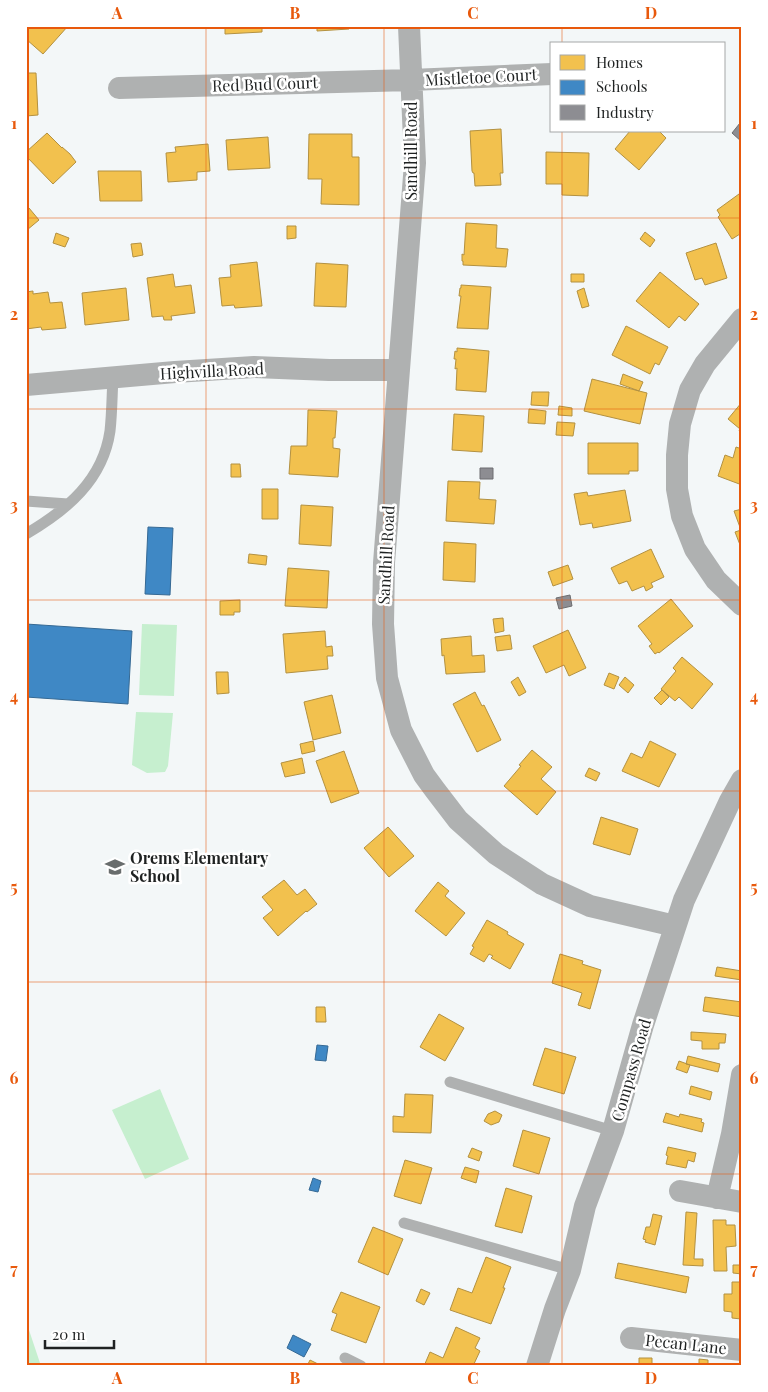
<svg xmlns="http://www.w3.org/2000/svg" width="768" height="1392" font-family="'Playfair Display',serif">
  <rect width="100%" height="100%" fill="#f3f7f8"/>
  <path fill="#c6efcf" d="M142,624L177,625L174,696L139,695Z
    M136,712L173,713L168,766L165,772L147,773L132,765Z
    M160,1089L189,1159L145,1179L112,1110Z
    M26,1326L28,1327L41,1366H26Z"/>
  <path fill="#f2c14e" stroke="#b39141" d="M26,26H68L43,54L26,39Z
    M225,26H262V32L225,34Z
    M317,26H349V29L317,31Z
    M26,73H36L38,115L26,116Z
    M501,129L503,173H500L501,185L475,186L474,173H473L472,171L470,131Z
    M630,131H659L666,138L639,170L615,149Z
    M47,133L62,148V147L70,154L76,162L53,184L26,156V152Z
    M309,134H352V157H359V205L321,204L322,179H308Z
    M268,137L270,168L228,170L226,140Z
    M208,144L210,171L197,172V180L168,182L166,153L176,152L175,147Z
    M546,152L589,153L588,196L562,195V184H546Z
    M98,171H141L142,201H100Z
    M739,194L742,197V237L740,234L732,239L718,217L720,215L717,210Z
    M29,208L39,220L27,230L26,210Z
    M466,223L497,225L496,248L508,249L506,267L463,265V261H462V254L464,255Z
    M287,226H296V238L287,239Z
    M645,232L655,240L650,247L640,239Z
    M56,233L69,238L65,247L53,243Z
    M141,243L143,255L133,257L131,244Z
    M716,243L727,278L705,285L702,278L695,280L686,253Z
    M257,262L262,306L235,308L234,305L222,306L219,278L231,277L230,265Z
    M316,263L348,265L346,307L314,306Z
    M660,272L699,304L685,321L679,316L669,328L636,301Z
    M173,274L175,287L191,285L195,313L171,316L172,320H164L163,316L152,317L147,278Z
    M571,274H584V282H571Z
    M461,285L491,287L488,329L457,328L461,296H459L460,288H461Z
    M126,288L129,320L85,325L82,293Z
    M584,288L589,306L582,308L577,291Z
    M33,291V294L48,292L50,303L62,302L66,328L42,330L41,327L26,329V292Z
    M626,326L668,347L659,365L655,363L650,374L612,355Z
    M457,348L489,351L486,392L456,390L457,368L455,369L456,359H454L455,351L457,352Z
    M623,374L643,382L639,391L620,384Z
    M592,379L647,393L640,424L584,411Z
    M532,392H549L548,406L531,405Z
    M742,402V433L739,431L740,429L728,419Z
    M559,406L572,408V416L558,415Z
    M529,409L546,411L545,424L528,423Z
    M308,410L337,411L335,438H333V448L340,449L338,477L289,474L291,446H307Z
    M454,414L484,416L482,452L452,450Z
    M557,422L575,423L573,436L556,435Z
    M588,443H638V471H629V474H588Z
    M736,447L742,449V485L718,476L725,455L733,458Z
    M231,464H240L241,477H231Z
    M448,481L480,482L479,499L496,500L494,524L446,521Z
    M262,489H278V519H262Z
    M625,490L631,521L593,528L592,523L580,525L574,494L587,492L588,496Z
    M301,505L333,507L331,546L299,544Z
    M742,509V550L735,532L741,530L734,511Z
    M444,542L476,544L475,582L443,580Z
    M651,549L664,577L651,583L653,587L646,591L644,586L632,591L627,581L619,584L611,568Z
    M249,554L267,556L266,565L248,563Z
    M568,565L573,579L553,586L548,572Z
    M288,568L329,571L327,608L285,606Z
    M671,599L693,626L659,653L658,652L655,654L649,646L652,644L638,626Z
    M240,600V612H234V615H220V601Z
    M503,618L504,631L495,633L493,619Z
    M568,630L586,668L569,676L564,665L546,673L533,646Z
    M325,631L326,647L332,646L333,656H327L328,669L286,673L283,634Z
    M510,635L512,649L497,651L495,637Z
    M471,636L472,656L484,655L485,672L446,674L444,655L442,656L441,639Z
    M682,657L713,684L692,709L679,697L675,701L661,689L676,671L673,668Z
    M216,672H228L229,693L217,694Z
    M609,673L619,677L614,689L604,685Z
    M518,677L526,692L519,696L511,682Z
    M625,677L634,685L628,693L619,685Z
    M662,690L669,697L661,705L654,698Z
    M475,692L482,706L484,705L501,740L477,752L453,704Z
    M332,695L341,733L313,740L304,702Z
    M313,741L315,751L302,754L300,744Z
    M650,741L676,754L659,787L622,771L631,753L642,758Z
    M532,750L552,767L541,779L556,792L537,815L504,786L521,766L519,765Z
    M344,751L359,793L331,803L316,761Z
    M302,758L305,773L285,777L281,763Z
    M589,768L600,773L596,781L585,776Z
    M601,817L638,829L630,855L593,844Z
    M388,827L414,856L389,877L364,848Z
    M284,880L297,895L305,889L317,904L307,912L306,911L278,936L263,918L273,910L262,897Z
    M438,882L449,891L445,896L465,913L446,936L415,911Z
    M487,920L508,932L507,934L524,944L510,969L491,958L493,956L489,954L484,962L470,954L474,947L472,946Z
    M560,954L583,961L582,964L601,970L590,1009L578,1005L582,993L552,983Z
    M717,967L742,971V980L715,976Z
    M705,997L742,1002V1017L703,1011Z
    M316,1007H325L326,1022H316Z
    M439,1014L464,1028L445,1061L420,1047Z
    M691,1032L726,1034L725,1043H719V1049H702V1041L691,1040Z
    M545,1048L576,1057L564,1094L533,1085Z
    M688,1056L720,1064L718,1072L686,1064Z
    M679,1061L690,1065L687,1073L676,1069Z
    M691,1086L712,1092L710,1100L689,1094Z
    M405,1094L433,1095L431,1133L393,1132V1116L404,1117Z
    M495,1111L502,1115L499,1122L491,1125L484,1121L488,1114Z
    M666,1113L679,1117L680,1114L702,1119L701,1122L704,1123L702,1132L663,1122Z
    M523,1130L550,1138L539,1174L513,1166Z
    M668,1147L696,1153L694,1162L688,1160L686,1168L666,1164L668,1156L666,1155Z
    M472,1148L482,1152L479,1161L468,1157Z
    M405,1160L432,1168L421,1204L394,1196Z
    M465,1167L479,1171L476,1183L461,1178Z
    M506,1188L532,1196L522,1233L495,1226Z
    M686,1212L697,1213L694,1259H703V1266L683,1265Z
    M653,1214L662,1216L655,1245L645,1242L646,1240L643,1239L646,1227H650Z
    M713,1220H726V1225H735L736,1246L726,1247L727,1271H714Z
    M373,1227L403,1239L388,1275L358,1262Z
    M486,1257L511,1267L503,1288H505L491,1324L450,1310L458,1288L472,1293Z
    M618,1263L689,1277L686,1293L615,1278Z
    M733,1265H742V1274L733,1273Z
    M732,1282H742L741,1319L732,1318V1312L724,1311V1294H732Z
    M421,1289L430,1293L424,1305L416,1301Z
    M341,1292L380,1307L366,1343L331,1330L337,1314L332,1312Z
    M456,1327L480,1338L475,1348L480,1351L473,1366H424L430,1352L443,1358Z
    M639,1358H652V1366H639Z
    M699,1359L708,1360V1366H699Z
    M310,1360L322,1366H307Z"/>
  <path fill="#3f88c5" stroke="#356994" d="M148,527L173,528L170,595L145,594Z
    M26,624L132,631L128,704L26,697Z
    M317,1045L328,1046L326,1061L315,1060Z
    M313,1178L321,1181L318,1192L309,1190Z
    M293,1335L311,1344L304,1357L287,1348Z"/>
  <path fill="#8d8d92" stroke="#6c6d70" d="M740,123L742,124V142L732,133Z
    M480,468H493V479H480Z
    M570,595L572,606L559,609L556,598Z"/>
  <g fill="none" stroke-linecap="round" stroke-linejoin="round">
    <path stroke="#afb1b1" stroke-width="11" d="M26,501L68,504
      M26,534C67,510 103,480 110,431C112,413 112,395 113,377
      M450,1082L613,1131
      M404,1223L570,1270
      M345,1358L361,1366"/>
    <path stroke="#afb1b1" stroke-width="22" d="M409,26L415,163L384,563L383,624L387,678L401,730L424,775L435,790L458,820L496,854L542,884L590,906L675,926
      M119,88L411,80L552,74
      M742,319L705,364L690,390L680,424L677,455V489L682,516L695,549L716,580L742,605
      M26,385L175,372L254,367L329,370H399
      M680,1191L742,1202
      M717,1198L732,1134L742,1075
      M631,1338L742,1350
      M537,1366L555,1309L570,1270L585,1206L613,1131L643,1025L684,900L730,801L742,780"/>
  </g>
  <path fill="none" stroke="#e8590c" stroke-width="1" stroke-opacity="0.55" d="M206,26V1366M384,26V1366M562,26V44M562,131V1366M26,218H742M26,409H742M26,600H742M26,791H742M26,982H742M26,1174H742"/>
  <defs>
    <symbol id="school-bare" viewBox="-9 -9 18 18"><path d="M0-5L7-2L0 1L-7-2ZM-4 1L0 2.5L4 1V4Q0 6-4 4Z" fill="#696d6d" stroke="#fff" stroke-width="2.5" paint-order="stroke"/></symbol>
  </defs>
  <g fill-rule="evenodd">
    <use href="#school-bare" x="101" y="853" width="28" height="28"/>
  </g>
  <g text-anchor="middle" stroke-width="5" stroke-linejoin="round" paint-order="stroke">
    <g font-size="16" fill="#1f2222" stroke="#fff">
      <text transform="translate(481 77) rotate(-3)" y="6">Mistletoe Court</text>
      <text transform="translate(265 84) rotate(-2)" y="6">Red Bud Court</text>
      <text transform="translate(411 151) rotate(-90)" y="6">Sandhill Road</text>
      <text transform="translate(212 371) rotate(-3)" y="6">Highvilla Road</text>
      <text transform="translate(386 555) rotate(-87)" y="6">Sandhill Road</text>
      <text transform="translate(631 1070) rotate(-74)" y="6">Compass Road</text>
      <text transform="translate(686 1344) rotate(6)" y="6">Pecan Lane</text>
    </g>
    <g font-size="16" font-weight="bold" fill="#1f2222" stroke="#fff" text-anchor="start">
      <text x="130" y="864">Orems Elementary<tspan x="130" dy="18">School</tspan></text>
    </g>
  </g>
  <rect width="768" height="1392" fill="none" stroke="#ffffff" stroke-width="55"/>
  <rect x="550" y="42" width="175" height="90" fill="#ffffff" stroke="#a5a7a7"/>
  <rect x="560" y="55" width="25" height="15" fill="#f2c14e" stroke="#a5a7a7"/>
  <text x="596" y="68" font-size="15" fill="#1f2222">Homes</text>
  <rect x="560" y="80" width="25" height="15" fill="#3f88c5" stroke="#a5a7a7"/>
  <text x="596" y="92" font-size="15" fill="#1f2222">Schools</text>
  <rect x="560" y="105" width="25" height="15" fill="#8d8d92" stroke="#a5a7a7"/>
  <text x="596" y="118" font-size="15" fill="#1f2222">Industry</text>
  <path d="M45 1340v8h69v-8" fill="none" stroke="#1f2222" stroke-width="2.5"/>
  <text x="52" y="1340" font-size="15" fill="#1f2222" stroke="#ffffff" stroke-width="4" paint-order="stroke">20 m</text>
  <rect x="28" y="28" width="712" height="1336" fill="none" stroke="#e8590c" stroke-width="2"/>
  <g font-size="16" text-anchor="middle" font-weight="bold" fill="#e8590c">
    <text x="117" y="19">A</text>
    <text x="295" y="19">B</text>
    <text x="473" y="19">C</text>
    <text x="651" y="19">D</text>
    <text x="14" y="129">1</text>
    <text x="754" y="129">1</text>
    <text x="14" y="320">2</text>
    <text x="754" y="320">2</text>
    <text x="14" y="511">3</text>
    <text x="754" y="511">3</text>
    <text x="14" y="702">4</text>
    <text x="754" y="702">4</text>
    <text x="14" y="893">5</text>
    <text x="754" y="893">5</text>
    <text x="14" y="1084">6</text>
    <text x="754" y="1084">6</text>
    <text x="14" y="1275">7</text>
    <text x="754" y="1275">7</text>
    <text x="117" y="1384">A</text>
    <text x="295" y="1384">B</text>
    <text x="473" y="1384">C</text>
    <text x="651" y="1384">D</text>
  </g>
</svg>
